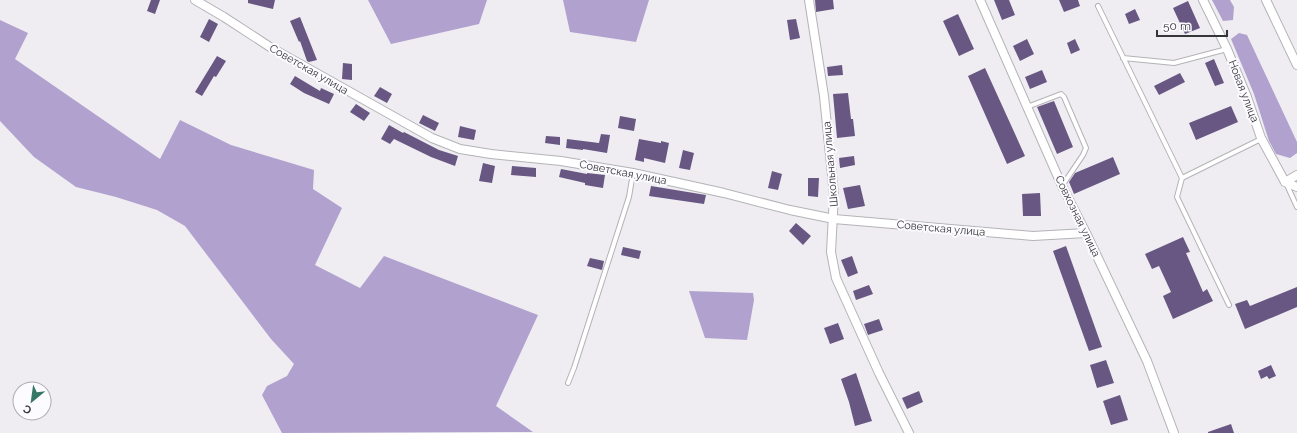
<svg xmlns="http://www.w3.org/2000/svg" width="1297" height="433" font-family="Raleway,sans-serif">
  <rect width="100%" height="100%" fill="#efedf2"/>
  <path fill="#b1a1cf" d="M368,0H487L479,24L391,44Z
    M563,0H649L636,42L570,32Z
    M1212,0H1230L1234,7L1233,20L1223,21Z
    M0,20L28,33L15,59L160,159L180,120L231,145L314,170L313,189L342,208L315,265L360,288L384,256L538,315L496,406L533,432L282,433L262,395L267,386L287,376L294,364L271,339L185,226L157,210L116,197L76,187L34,157L0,121Z
    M1239,33L1247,35L1297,142V153L1290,158L1276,154L1269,141L1254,94L1231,39Z
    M689,291L753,293L754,300L747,340L705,338Z"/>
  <path fill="#675782" d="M151,0H160L155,14L147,11Z
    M248,0H275L273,9L248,3Z
    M815,0H833L834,9L816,12Z
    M994,0H1009L1015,15L1002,20Z
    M1059,0H1078L1080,6L1064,12Z
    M1188,1L1200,28L1185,34L1173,8Z
    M1135,9L1140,20L1129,24L1125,14Z
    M958,14L974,49L959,56L943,21Z
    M300,17L317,60L309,62L307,61L300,41L299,42L290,21Z
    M209,19L218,24L209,42L200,37Z
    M796,19L800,38L790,40L787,20Z
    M1027,39L1034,54L1020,61L1013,46Z
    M1075,39L1080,50L1071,54L1067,43Z
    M217,56L226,61L216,77L214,76L202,96L195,92Z
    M1214,59L1224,83L1215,86L1205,63Z
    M343,63L352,64V80L342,79Z
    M842,65L843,75L828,76L827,67Z
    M985,68L1025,156L1007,164L968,76Z
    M1042,70L1047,82L1030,89L1025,77Z
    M1180,73L1185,82L1159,95L1154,86Z
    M295,76L320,91L321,88L334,94L329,104L304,93L290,84Z
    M380,87L392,94L387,103L374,96Z
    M848,93L851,119H853L855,136L837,138L833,94Z
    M1054,101L1073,147L1057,154L1037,107Z
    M356,104L370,113L364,121L350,112Z
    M1231,106L1238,122L1196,140L1189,123Z
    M423,115L439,123L435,131L419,123Z
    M620,116L636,119L634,131L618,128Z
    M389,125L403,133L404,132L439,150L458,156L455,166L431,157L394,139L390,144L381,139Z
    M460,126L476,130L474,140L458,137Z
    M601,134L610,135L607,153L583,149V150L566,148L567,139L599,143Z
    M546,136L560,137V145L545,143Z
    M639,139L661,143V141L669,143L665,163L644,158V162L635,160Z
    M683,150L694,153L690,170L679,168Z
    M854,156L855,165L840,168L839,158Z
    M1113,157L1120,174L1074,194L1069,182L1075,173Z
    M483,163L495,166L492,183L479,181Z
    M512,166L536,168V177L511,175Z
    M561,169L587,174V173L605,175L603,188L585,185V183L559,177Z
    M772,171L782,174L778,190L768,188Z
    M808,178H819L818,197L808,196Z
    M860,185L865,206L848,209L843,188Z
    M651,186L706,195L704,204L649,196Z
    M1040,193L1041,216H1023L1022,194Z
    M796,223L811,236L803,245L789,231Z
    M1183,237L1190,252L1186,253L1203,292L1207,289L1213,301L1173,319L1163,296L1171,292L1159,266L1152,269L1145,254Z
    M1066,246L1102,347L1089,351L1053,251Z
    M623,247L641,251L639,259L621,255Z
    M852,256L858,273L848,277L841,260Z
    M590,258L604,261L602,270L587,266Z
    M869,285L873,294L856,300L853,291Z
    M1297,287V307L1245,329L1235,304L1247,300L1250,306Z
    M879,319L883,330L868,335L864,324Z
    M838,323L844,339L830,344L824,328Z
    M1106,360L1114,383L1097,388L1090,365Z
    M1271,365L1276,376L1269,379L1267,376L1261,379L1258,371Z
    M856,373L872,421L855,426L849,402L841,379Z
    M919,391L923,402L907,409L902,398Z
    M1120,395L1128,420L1111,425L1103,401Z
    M1231,424L1234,433H1208V432Z"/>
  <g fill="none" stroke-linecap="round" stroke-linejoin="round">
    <defs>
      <path id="service" d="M1098,6L1182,178L1261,139
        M1123,58L1174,63L1227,49
        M1027,107L1061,94L1064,97L1086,148L1083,155L1062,186
        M1182,178L1177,197L1229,305
        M1286,183L1297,207
        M568,383L574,368L629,197L633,173"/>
      <path id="minor" d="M195,0L224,17L270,47L432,138L460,149L491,154L561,161L633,173L724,193L790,210L834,219L1033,236L1086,233
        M809,0L824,96L834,195L831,252L836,278L879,373L909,433
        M980,0L1062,186L1086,233L1147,361L1174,433
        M1203,0L1227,49L1247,97L1261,138L1285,182
        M1266,0L1297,65
        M1285,182L1297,175
        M1285,182L1297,187"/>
    </defs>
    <use href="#service" stroke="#b4b3b7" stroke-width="6"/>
    <use href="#minor" stroke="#b4b3b7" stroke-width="10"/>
    <use href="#service" stroke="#fff" stroke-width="4"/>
    <use href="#minor" stroke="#fff" stroke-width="8"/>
  </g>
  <g text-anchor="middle" stroke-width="4" stroke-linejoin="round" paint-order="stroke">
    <g font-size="11" fill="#363537" stroke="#fcfbff">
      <text transform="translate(309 69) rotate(30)" y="4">Советская улица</text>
      <text transform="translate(1244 91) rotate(69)" y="4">Новая улица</text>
      <text transform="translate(830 164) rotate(-95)" y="4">Школьная улица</text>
      <text transform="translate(623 172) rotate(11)" y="4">Советская улица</text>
      <text transform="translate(1078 216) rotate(64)" y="4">Совхозная улица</text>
      <text transform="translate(941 228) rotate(5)" y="4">Советская улица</text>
    </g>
  </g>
  <g transform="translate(32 401) rotate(209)"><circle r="19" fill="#fcfbff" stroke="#adacaf"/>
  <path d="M0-3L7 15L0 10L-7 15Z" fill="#367868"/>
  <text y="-6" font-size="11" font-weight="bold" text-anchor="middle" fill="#363537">С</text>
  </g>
  <path d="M1157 30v6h70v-6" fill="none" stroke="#363537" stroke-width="2"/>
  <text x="1163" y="30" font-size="12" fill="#363537" stroke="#fcfbff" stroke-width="3" paint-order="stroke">50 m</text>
</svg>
